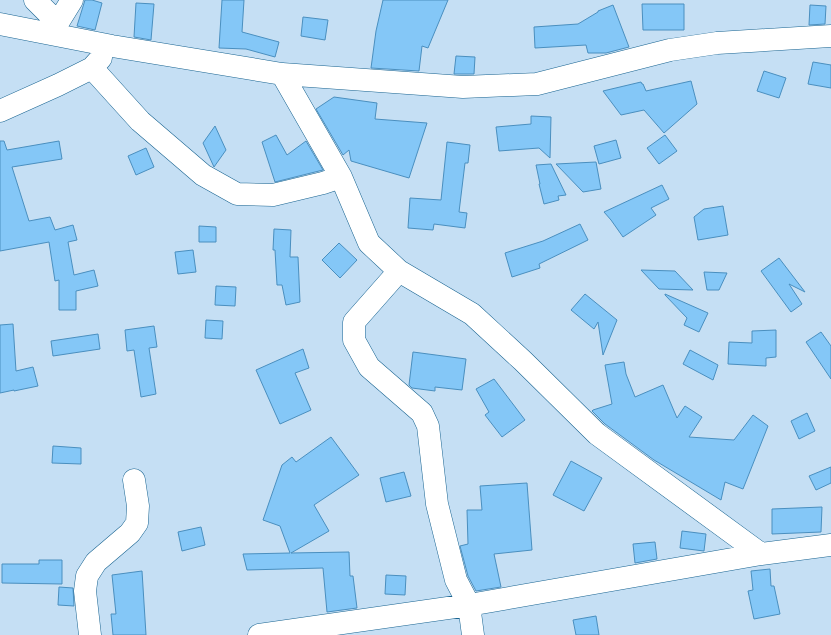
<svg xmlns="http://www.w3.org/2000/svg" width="831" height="635" font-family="Barlow,sans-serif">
  <rect width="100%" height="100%" fill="#c5dff4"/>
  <path fill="#84c7f7" stroke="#4a8fbf" d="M85,0H92L102,3L95,30L77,26Z
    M222,0H244L242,32L279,42L275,57L246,49L219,48Z
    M383,0H448L428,48L422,46L419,71L371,68L376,31Z
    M136,3L154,4L151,40L134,37Z
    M642,4H684V30H643Z
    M613,5L629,47L606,53H588L586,45L535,48L534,27L578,24L598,12V11Z
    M810,5L826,6L825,24L809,25Z
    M303,17L328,20L325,40L301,36Z
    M456,56L475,57L474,74H454Z
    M813,62L831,65V88L808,84Z
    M764,71L786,78L779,98L757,91Z
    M691,81L697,104L664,133L644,110L621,115L603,91L641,82L642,84H643L646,91Z
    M334,97L377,103L375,119L427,123L409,178L351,161L349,150L343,155L316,109Z
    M531,116L551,117L550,158L539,148L499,151L496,127L531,124Z
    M215,126L226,150L214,167L203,143Z
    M276,135L287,155L306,141L323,170L275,182L262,142Z
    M665,135L677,151L659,164L647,148Z
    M616,140L621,158L599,164L594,146Z
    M0,141H4L7,150L59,141L62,159L12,167L29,221L50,217L55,230L73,225L77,240L68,242L74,275L94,270L98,286L76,291V310H59V280L55,281L49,242L0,251Z
    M447,142L470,145L468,163H465L459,212L467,213L465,228L434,224L433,230L408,228L410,198L441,200Z
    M146,148L154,167L136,175L128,156Z
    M596,162L601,189L583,192L556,164Z
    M551,164L566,195L558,196L559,200L544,204L539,184H540L536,165Z
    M662,185L669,199L651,208L656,215L623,237L611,220L604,212Z
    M723,206L728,235L698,240L694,217L704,209Z
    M580,224L588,240L539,264L540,268L512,277L505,253L543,241Z
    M199,226L216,227V242H199Z
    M274,229L291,230L290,257H298L300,302L286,305L282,285H277L275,250H273Z
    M339,243L357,260L340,278L322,260Z
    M193,250L196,272L178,274L175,252Z
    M779,258L805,292L789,284L802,304L791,312L761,271Z
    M641,270L675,271L693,290L659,289Z
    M704,272L727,273L719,290H707Z
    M216,286L236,287L235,306L215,305Z
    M585,294L617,320L603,355L598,322L594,329L571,310Z
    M665,294L708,313L699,332L684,325L687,318L665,295Z
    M206,320L223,321L222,339L205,338Z
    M13,324L16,371L33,367L38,386L14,391V390L0,393V325Z
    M154,326L157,347L149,348L156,394L141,397L134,350L127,351L125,330Z
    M776,330V357L766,358V366L728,364L729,342L752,343V331Z
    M821,332L831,346V379L806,342Z
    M98,334L100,349L53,356L51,341Z
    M303,349L309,368L295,373L311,410L280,424L256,370Z
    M690,350L718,365L713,380L683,364Z
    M413,352L466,359L462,390L435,387V391L412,388L409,385Z
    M624,362L626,374L635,397L663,385L677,418L685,406L702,417L689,437L734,440L753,415L768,426L743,489L725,482L721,500L654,460L605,424L592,411L593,410L612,404L605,365Z
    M494,379L525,420L502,437L485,415L489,412L476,389Z
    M807,413L815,431L799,439L791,421Z
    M331,437L359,475L314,505L329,531L291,553L349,552L350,576H353L357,608L327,612L323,568L247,570L243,554L290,553L280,526L263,520L282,465L292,457L296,462Z
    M53,446L81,448V464L52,463Z
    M571,461L602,478L584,511L553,495Z
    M831,467V483L816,490L809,476Z
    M404,472L411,496L386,502L380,478Z
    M527,483L532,550L494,554L501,587L476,591L468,576L460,546L468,544L467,510H482L480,486Z
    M822,507L821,532L772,534V509Z
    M201,527L205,545L182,551L178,532Z
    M682,531L706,534L704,551L680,548Z
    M655,542L657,559L635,563L633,544Z
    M39,560H62V584L2,583V564H39Z
    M770,569L771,586H774L780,614L754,619L748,591L753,590L751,571Z
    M142,571L146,635H113L111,614H116L112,575Z
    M386,575L406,576L405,595L385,594Z
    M59,587L73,588L74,606L58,605Z
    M596,616L599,635H576L573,620Z"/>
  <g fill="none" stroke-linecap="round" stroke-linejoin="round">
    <defs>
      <path id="minor" d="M35,0L58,23
        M0,24L112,46L282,74L463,87L537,84L670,50L717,43L831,36
        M51,34L72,0
        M92,68L140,121L203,175L237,194L273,195L323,183L341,177
        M282,74L341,177L369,243L399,271L472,314L523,361L597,434L761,554
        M0,111L58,85L92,68L101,58
        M399,271L354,322V340L369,367L422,413L428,426L437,504L456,580L469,605L473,635
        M90,635L85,591L87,576L96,562L130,533L137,523L138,506L134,480
        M259,635L469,605L761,554L831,545"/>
    </defs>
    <use href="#minor" stroke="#196491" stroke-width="23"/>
    <use href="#minor" stroke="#fff" stroke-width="22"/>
  </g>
</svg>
